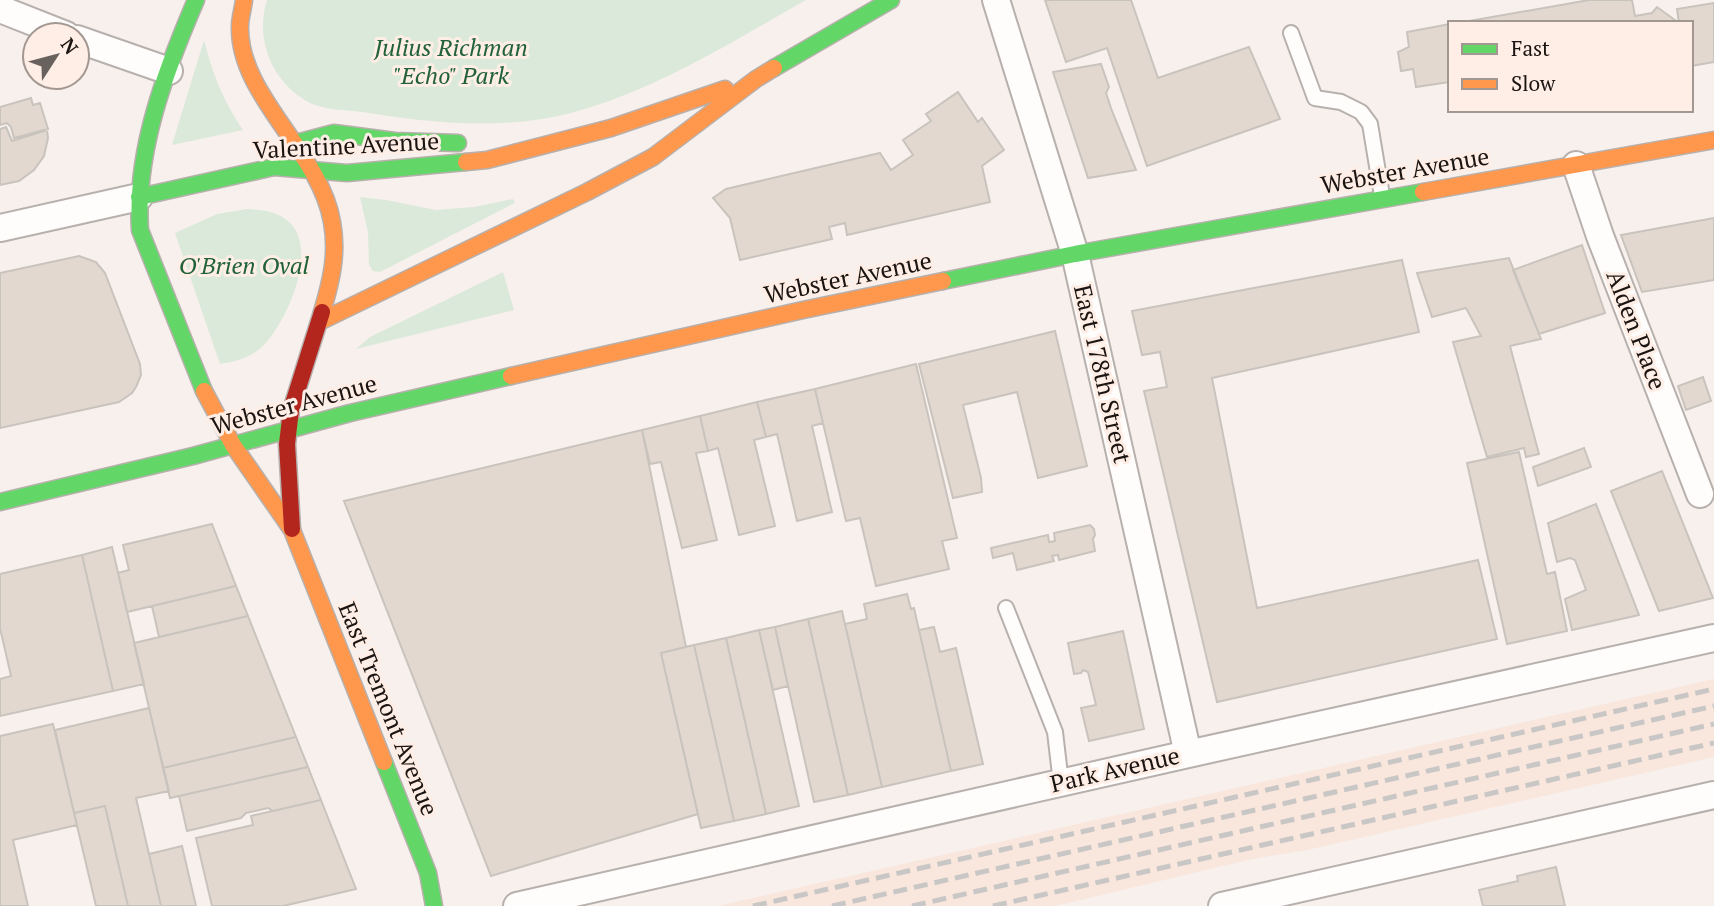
<svg xmlns="http://www.w3.org/2000/svg" width="1714" height="906" font-family="'PT Serif',serif">
  <rect width="100%" height="100%" fill="#f8f0ec"/>
  <path fill="#f9e6dd" d="M1714,679V757L1307,850L1252,859L1055,906H718Z"/>
  <path fill="#dbe9da" d="M267,0H806C735,40 666,84 588,108C513,132 438,124 362,112C346,110 324,110 310,103C273,84 254,40 267,0Z
    M204,40C213,75 223,100 243,130L172,145Z
    M360,197L386,200L436,210L474,207L513,199L515,203L380,272L373,271L369,265L368,232Z
    M247,209C262,210 276,211 288,221C320,248 287,321 264,345C251,358 237,361 220,364L175,233L217,214Z
    M503,272L514,310L356,349L370,337Z"/>
  <path fill="#e2d8cf" stroke="#c9c3be" stroke-width="2" d="M1045,0H1131L1158,78L1249,47L1280,119L1147,166L1107,48L1066,62Z
    M1589,0H1632L1635,16L1652,13L1657,7L1679,23H1458Z
    M1714,3V62L1691,66V23H1679L1677,9Z
    M1450,24V82L1416,87L1413,69L1401,71L1398,52L1409,47L1407,32Z
    M1101,64L1109,87L1106,93L1112,111L1136,170L1088,178L1053,72Z
    M958,92L978,122L982,118L1004,150L982,166L990,202L847,235L845,223L829,227L832,239L740,260L730,218L713,198L726,189L880,153L891,170L913,155L903,140L931,121L926,114Z
    M31,98L33,105L40,103L48,129L14,138L11,127L7,123L0,125V107Z
    M6,127L12,141L47,130L48,138L44,156L34,170L19,181L0,185V129Z
    M1714,218V280L1642,292L1621,235Z
    M1582,245L1605,313L1539,334L1513,270Z
    M79,256L96,262L105,273L140,364L141,375L136,387L132,393L119,402L0,428V273Z
    M1509,258L1541,339L1510,346L1539,454L1526,457L1524,448L1487,457L1453,342L1481,336L1466,308L1432,317L1417,273Z
    M1402,260L1419,332L1212,378L1257,608L1478,560L1497,639L1217,702L1144,391L1167,387L1160,352L1142,355L1132,311Z
    M1055,331L1087,466L1038,478L1017,392L963,405L981,478L982,492L953,498L919,364Z
    M916,364L957,538L942,541L949,569L876,586L860,518L846,521L815,389Z
    M1703,377L1711,401L1686,410L1678,386Z
    M815,389L823,423L812,426L832,512L797,521L777,434L766,437L757,402Z
    M757,402L766,437L754,440L775,526L739,535L718,448L708,451L700,416Z
    M700,416L708,451L696,453L717,540L682,548L661,462L650,464L642,430Z
    M642,430L686,647L661,653L698,814L491,876L344,501Z
    M1584,448L1591,467L1538,486L1533,467Z
    M1519,452L1547,574L1555,572L1567,631L1507,644L1467,463Z
    M1662,471L1713,598L1659,611L1611,491Z
    M1596,504L1639,615L1572,630L1565,599L1586,590L1575,560L1570,558L1557,562L1548,523Z
    M212,524L236,586L127,612L118,573L129,570L123,545Z
    M1090,525L1094,529L1095,535L1093,539L1095,551L1059,560L1058,555L1052,556L1054,561L1017,570L1013,553L993,558L991,548L1048,535L1049,542L1055,541L1054,533Z
    M112,547L144,684L113,691L82,555Z
    M82,555L113,691L0,716V679L11,676L0,628V574Z
    M236,586L248,616L159,637L152,606Z
    M907,594L911,609L914,608L951,771L882,787L845,624L867,619L864,604Z
    M842,611L882,787L848,795L808,619Z
    M248,616L296,737L163,768L134,643Z
    M808,619L848,795L814,802L775,627Z
    M775,627L788,686L773,690L759,630Z
    M934,627L940,652L956,648L983,764L951,771L919,630Z
    M759,630L799,806L766,814L726,638Z
    M1123,631L1144,729L1089,741L1081,708L1096,705L1088,672L1083,670L1081,673L1074,674L1068,643Z
    M726,638L766,814L734,821L694,645Z
    M694,645L734,821L701,828L661,653Z
    M149,708L169,791L136,798L161,906H128L105,806L74,813L55,730Z
    M53,724L77,825L13,840L28,906H0V736Z
    M296,737L308,767L170,798L163,768Z
    M308,767L321,800L273,811L268,808L246,813L241,818L187,831L179,796Z
    M321,800L356,889L283,906H212L196,838L253,825L251,816Z
    M105,806L128,906H96L74,813Z
    M182,846L196,906H161L149,854Z
    M1556,867L1565,906H1483L1479,890L1518,881L1517,876Z"/>
  <g fill="none" stroke-linecap="round" stroke-linejoin="round">
    <defs>
      <path id="lane" d="M1291,33L1315,98L1341,102L1361,112L1370,124L1382,196
        M1006,608L1055,732L1061,783"/>
      <path id="street" d="M996,0L1075,254L1188,754
        M0,9L66,35
        M77,39L169,71
        M1576,165L1600,236L1700,494
        M0,228L139,197
        M517,906L1188,754L1714,638
        M1222,906L1714,795"/>
      <path id="fast" d="M196,0C165,72 135,151 140,230L204,391
        M774,68L891,0
        M296,143L334,133L395,141L458,143
        M139,197L274,167L347,173L466,162
        M943,281L1075,254L1423,192
        M0,502L193,456L350,413L511,376
        M384,762L428,873L434,906"/>
      <path id="slow" d="M244,0C243,9 240,18 240,26C238,96 320,151 332,222C338,254 331,282 322,312
        M466,162L487,160L611,128L725,89
        M1423,192L1714,140
        M319,322L587,192L653,157L756,79L774,68
        M511,376L803,310L943,281
        M204,391L233,445L292,530L384,762"/>
      <path id="jam" d="M292,529L287,444L291,410L322,312"/>
    </defs>
    <use href="#lane" stroke="#b7b0ad" stroke-width="18"/>
    <use href="#street" stroke="#b7b0ad" stroke-width="30"/>
    <use href="#fast" stroke="#b7b0ad" stroke-width="19"/>
    <use href="#slow" stroke="#b7b0ad" stroke-width="19"/>
    <use href="#jam" stroke="#b7b0ad" stroke-width="19"/>
    <use href="#lane" stroke="#fefdfc" stroke-width="14"/>
    <use href="#street" stroke="#fefdfc" stroke-width="26"/>
    <use href="#fast" stroke="#63d668" stroke-width="16"/>
    <use href="#slow" stroke="#ff974d" stroke-width="16"/>
    <use href="#jam" stroke="#b3261e" stroke-width="16"/>
    <path stroke="#c9c7c6" stroke-width="5" stroke-dasharray="14 7" stroke-linecap="butt" d="M753,906L1714,689
      M832,906L1714,706
      M912,906L1714,724
      M993,906L1714,743"/>
  </g>
  <g text-anchor="middle" stroke-width="6" stroke-linejoin="round" paint-order="stroke">
    <g font-size="24" font-style="italic" fill="#22623a" stroke="#feeee6">
      <text x="451" y="56">Julius Richman<tspan x="451" dy="28">"Echo" Park</tspan></text>
      <text x="244" y="274">O'Brien Oval</text>
    </g>
    <g font-size="24" fill="#1b1411" stroke="#feeee6">
      <text transform="translate(346 146) rotate(-3)" y="8">Valentine Avenue</text>
      <text transform="translate(1405 171) rotate(-10)" y="8">Webster Avenue</text>
      <text transform="translate(848 278) rotate(-12)" y="8">Webster Avenue</text>
      <text transform="translate(1636 330) rotate(69)" y="8">Alden Place</text>
      <text transform="translate(1102 374) rotate(77)" y="8">East 178th Street</text>
      <text transform="translate(294 405) rotate(-15)" y="8">Webster Avenue</text>
      <text transform="translate(388 709) rotate(68)" y="8">East Tremont Avenue</text>
      <text transform="translate(1115 770) rotate(-13)" y="8">Park Avenue</text>
    </g>
  </g>
  <rect x="1448" y="21" width="245" height="91" fill="#feeee6" stroke="#a39791" stroke-width="2"/>
  <rect x="1462" y="44" width="35" height="10" fill="#63d668" stroke="#a39791" stroke-width="2"/>
  <text x="1511" y="56" font-size="21" fill="#1b1411">Fast</text>
  <rect x="1462" y="79" width="35" height="10" fill="#ff974d" stroke="#a39791" stroke-width="2"/>
  <text x="1511" y="91" font-size="21" fill="#1b1411">Slow</text>
  <g transform="translate(56 56) rotate(54)"><circle r="33" fill="#feeee6" stroke="#a39791" stroke-width="2"/>
  <path d="M0-5L12 26L0 18L-12 26Z" fill="#68615e"/>
  <text y="-10" font-size="19" font-weight="bold" text-anchor="middle" fill="#1b1411">N</text>
  </g>
</svg>
